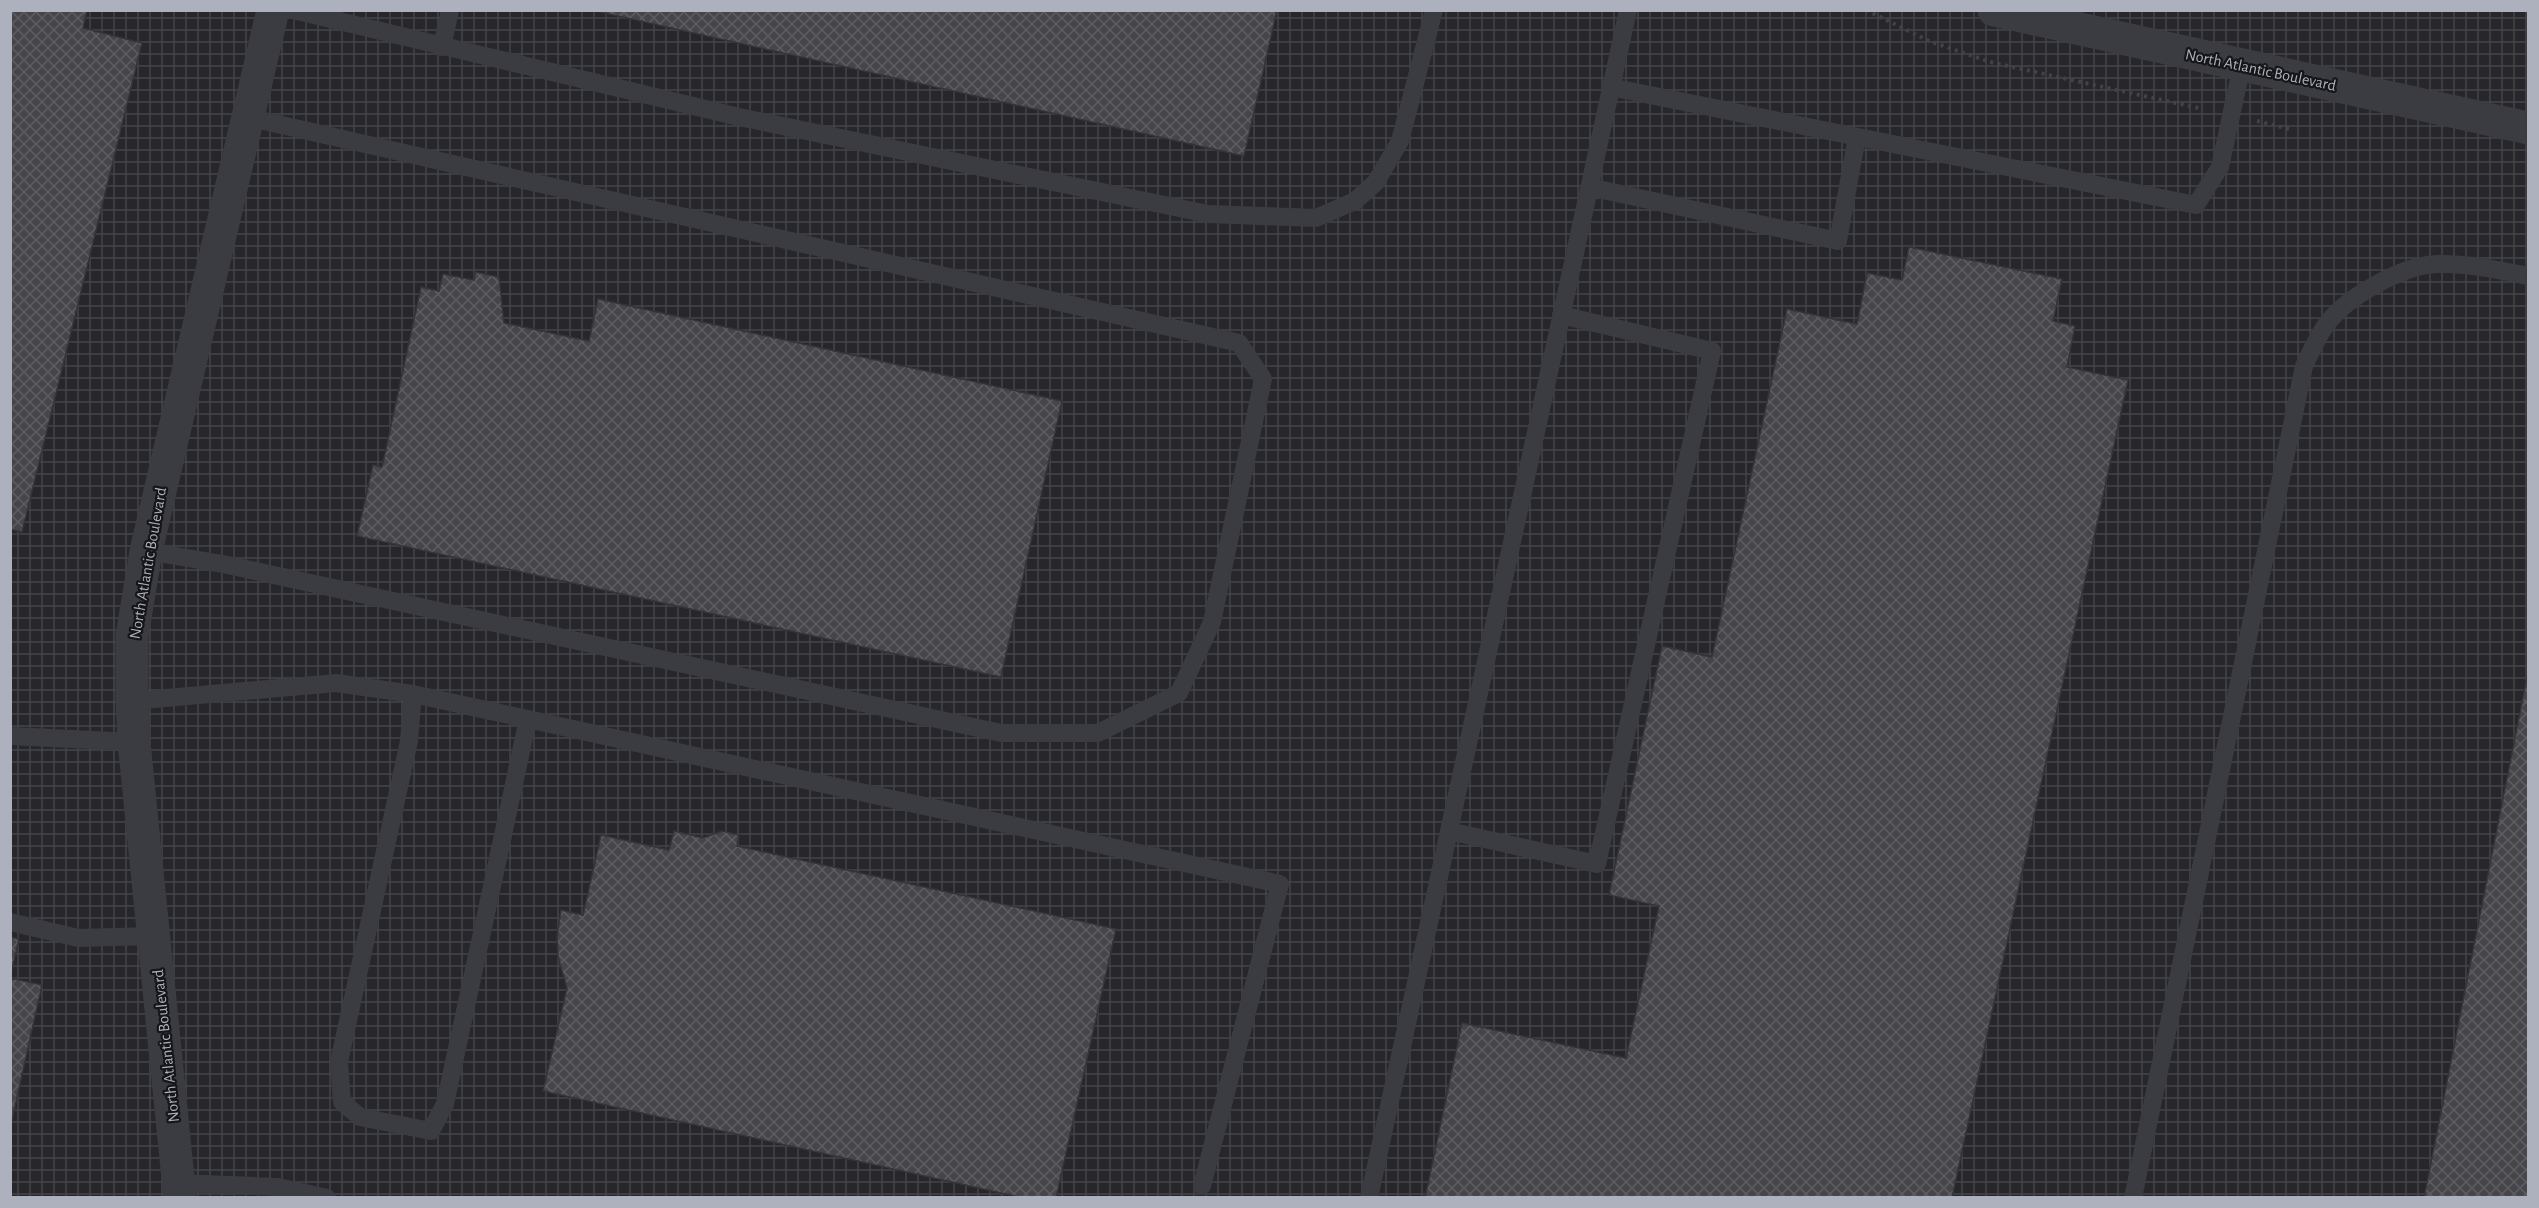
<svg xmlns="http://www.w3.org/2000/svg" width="2539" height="1208" font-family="'Alegreya Sans',sans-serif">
  <defs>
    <pattern id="industrial-grid" width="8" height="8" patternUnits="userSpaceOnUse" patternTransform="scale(1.5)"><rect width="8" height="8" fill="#27262a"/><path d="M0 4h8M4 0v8" fill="none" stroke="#444347"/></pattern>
    <pattern id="building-cross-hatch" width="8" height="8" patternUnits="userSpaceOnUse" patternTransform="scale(1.5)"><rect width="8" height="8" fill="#45454a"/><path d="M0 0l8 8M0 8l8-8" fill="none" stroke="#5d5d62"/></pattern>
  </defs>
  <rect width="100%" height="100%" fill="#1b1a1d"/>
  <path fill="url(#industrial-grid)" d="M11,11H2528V1197H11Z"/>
  <path fill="url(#building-cross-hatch)" stroke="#353439" stroke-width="1.5" d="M10,10H87L83,28L142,43L22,532L10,529Z
    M591,10H1277L1244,156Z
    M1909,247L2062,279L2053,321L2075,326L2067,367L2128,380L1952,1198H1425L1462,1023L1626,1058L1659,906L1609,895L1662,646L1712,657L1787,309L1857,324L1867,273L1902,280Z
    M475,272L499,277L504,323L589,341L598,299L1062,401L1001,677L357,536L373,465L382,467L421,287L439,291L443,274L474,280Z
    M2528,672V1198H2424Z
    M674,831L703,838L722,831L739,835L737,846L1116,929L1056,1198H1024L543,1091L567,988L558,957L557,937L561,910L583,915L601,835L669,850Z
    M10,937L19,939L10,978Z
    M10,978L42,985L10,1129Z"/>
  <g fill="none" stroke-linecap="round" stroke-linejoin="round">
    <path stroke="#414349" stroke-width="4" stroke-dasharray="3 4.5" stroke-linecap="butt" d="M1866,10L1929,41L1990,62L2203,109
      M2257,121L2293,130"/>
    <path stroke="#3b3c42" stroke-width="18" d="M293,10L739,117L1208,214L1316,218L1355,201L1376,182L1400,141L1434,10
      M442,47L450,10
      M1610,87L2196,205L2220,167L2242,65
      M1589,187L1838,241L1857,137
      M146,551L223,564L1001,733H1098L1179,693L1212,622L1263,379L1239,343L246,117
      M413,694L409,741L339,1062L342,1102L360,1117L431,1131L445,1104L528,719
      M132,701L336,683L413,694L1280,884L1202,1186
      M10,736L134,742
      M1449,831L1597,864L1712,351L1561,315
      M10,922L78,938L154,936
      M179,1183L278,1187L327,1198
      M1369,1198L1628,10
      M2133,1198L2304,366C2311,352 2317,337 2326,325C2346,297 2403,265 2437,264C2467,263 2499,270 2528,276"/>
    <path stroke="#3b3c42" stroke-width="33" d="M1994,10L2528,128
      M180,1198L134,742L132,701V636L146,551L273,10"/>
  </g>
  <g text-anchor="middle" stroke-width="4.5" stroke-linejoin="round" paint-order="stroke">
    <g font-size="16" fill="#adb0bd" stroke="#161518">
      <text transform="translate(2261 69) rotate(12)" y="6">North Atlantic Boulevard</text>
      <text transform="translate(147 563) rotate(-80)" y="6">North Atlantic Boulevard</text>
      <text transform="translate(165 1046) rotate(-96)" y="6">North Atlantic Boulevard</text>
    </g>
  </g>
  <rect width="2539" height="1208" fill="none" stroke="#adb0bd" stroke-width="24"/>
</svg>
